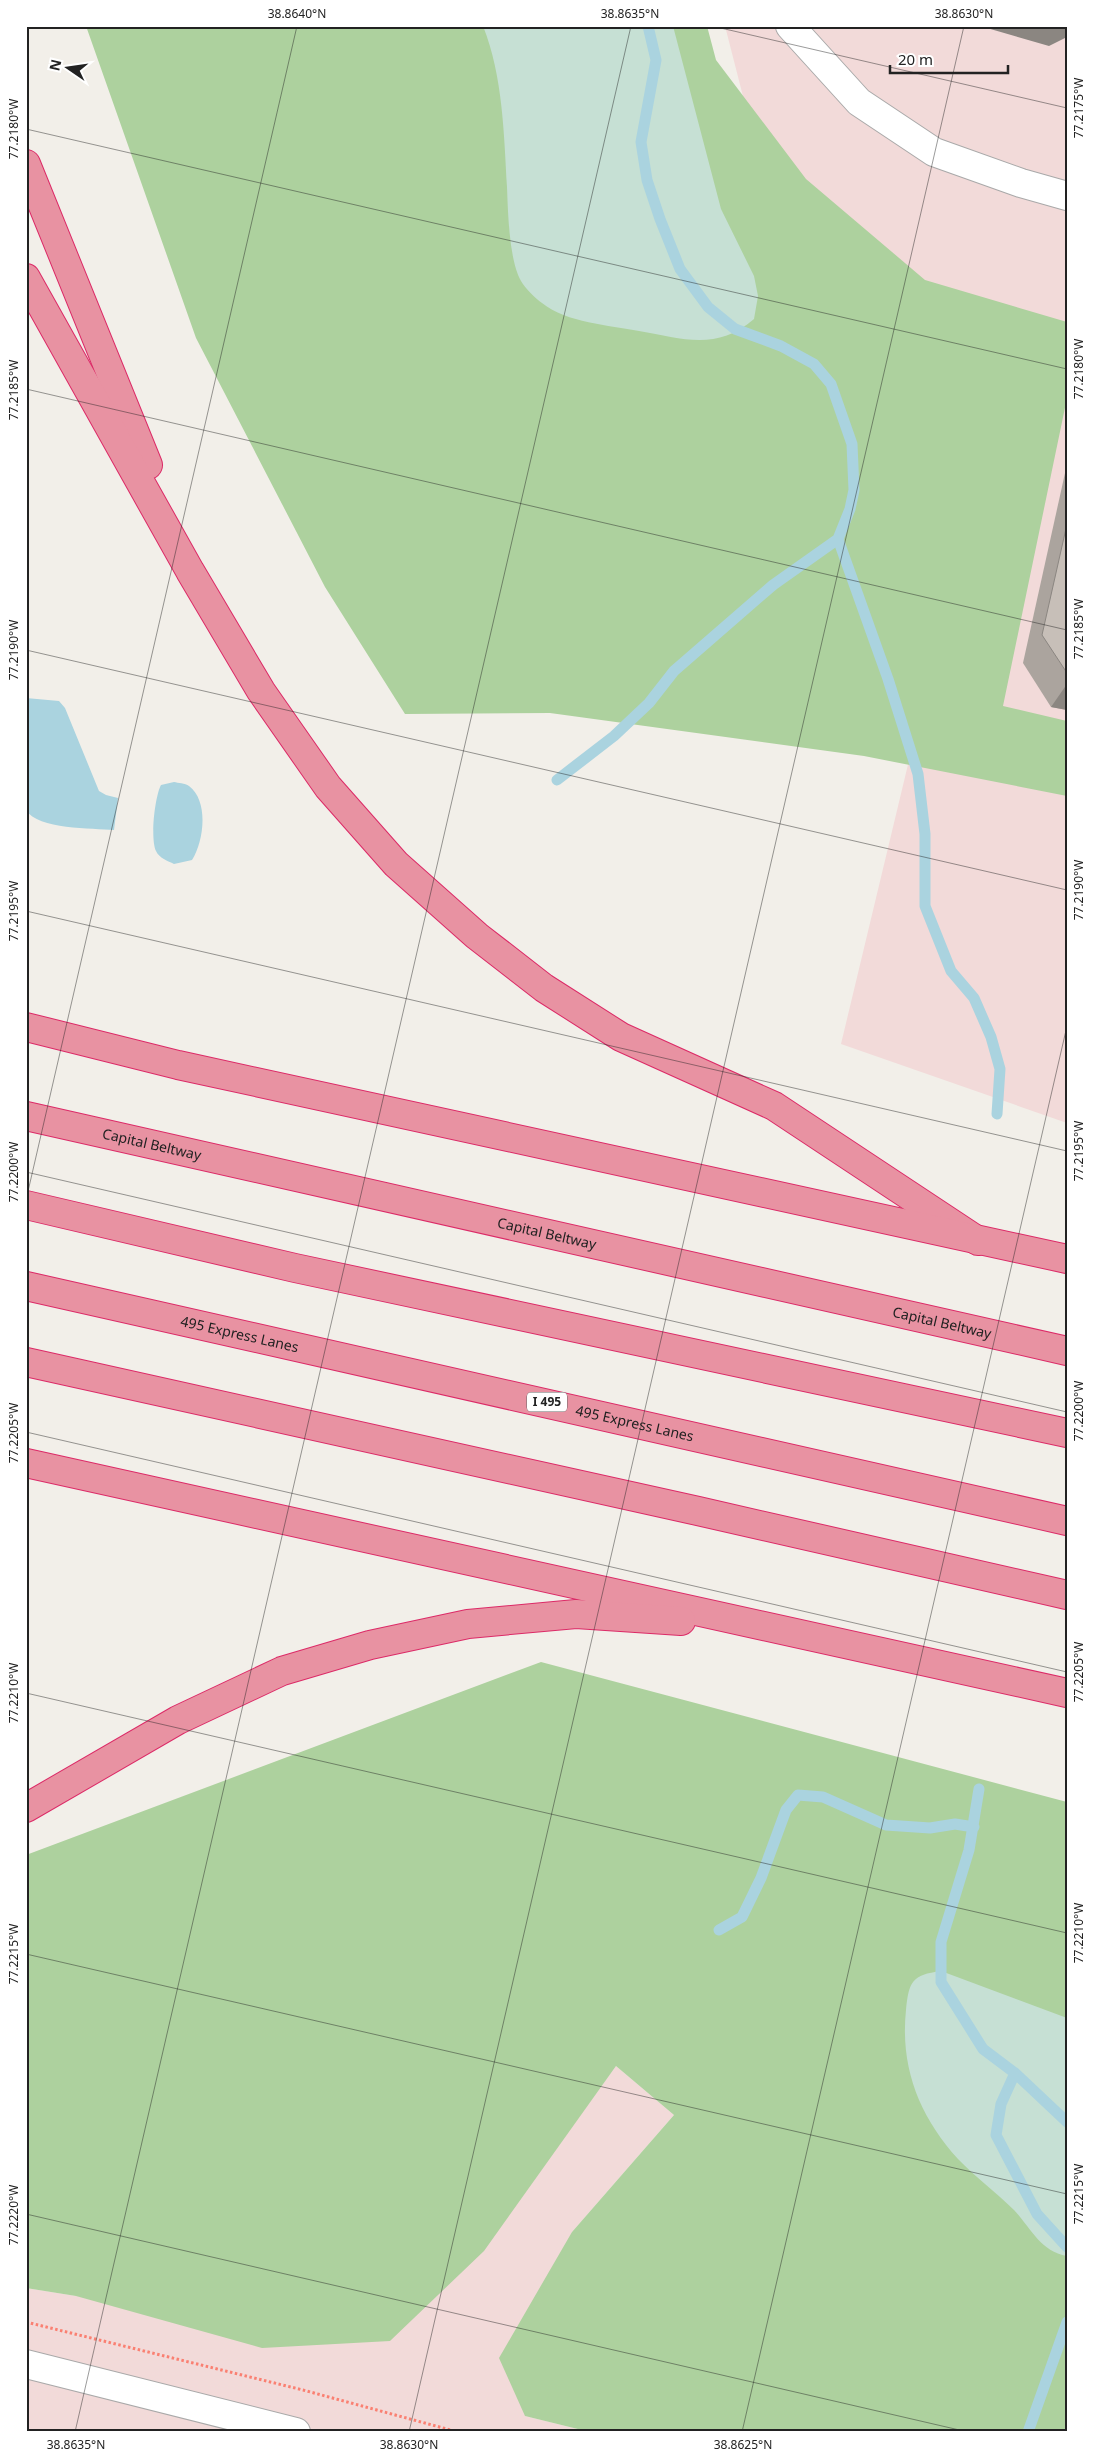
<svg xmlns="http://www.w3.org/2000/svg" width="1093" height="2458" font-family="'Noto Sans',sans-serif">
  <rect width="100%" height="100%" fill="#f2efe9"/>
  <path fill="#f2dad9" d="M725,26H1067V1123L841,1044L911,752Z
    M616,2066L674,2115L572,2232L525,2416L590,2432H26V2288L76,2296L568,2132Z"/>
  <path fill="#add19e" d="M86,26H707L716,60L806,179L925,280L1067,322V398L1003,706L1067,721V796L864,756L550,713L405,714L325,587L196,338Z
    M541,1662L1067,1802V2432H590L525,2416L499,2358L572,2232L674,2115L616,2066L484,2251L390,2341L262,2348L76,2296L26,2288V1855Z"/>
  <path fill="#c6e0d4" d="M483,26H673L721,209L754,276L758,296L754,319C717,351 684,339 639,331C609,325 567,323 542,303C535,298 525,288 521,281C509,260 508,212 507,187C504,135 503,76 483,26Z
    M941,1971L1067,2018V2256C1040,2251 1031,2228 1014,2210C996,2192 975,2177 958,2159C919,2116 900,2067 906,2010C909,1981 912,1975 941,1971Z"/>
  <path fill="#aad3df" d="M26,698L59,701L65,708L99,791L106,795L118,798L114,830C92,828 38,830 26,810Z
    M174,782C178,783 185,783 189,786C209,801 204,841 192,860L174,864C168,861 159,858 156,851C150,838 155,796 161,785Z"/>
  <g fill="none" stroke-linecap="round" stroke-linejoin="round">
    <path stroke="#aad3df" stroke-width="11" d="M838,539L888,679L918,774L925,834V906L951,971L974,998L991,1037L1000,1069L997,1114
      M557,780L614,736L649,703L674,671L773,585L838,539L850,509L854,490L852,444L831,384L814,364L781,346L735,329L708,307L680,269L660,219L647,180L641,142L656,60L648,26
      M979,1789L969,1850L941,1942V1982L983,2049L1015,2073L1067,2122
      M719,1930L742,1917L761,1878L786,1810L798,1795L823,1797L886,1825L930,1828L955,1824L974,1827
      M1015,2073L1001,2104L996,2135L1037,2214L1067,2247
      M1028,2432L1067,2322"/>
    <defs>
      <path id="minor" d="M790,26L859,102L934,152L1021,183L1067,196
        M26,2364L296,2432"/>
      <g id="highway">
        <path d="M26,164L148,465"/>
        <path d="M26,278L190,571L261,691L328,787L396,864L477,936L544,988L621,1037L774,1106L978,1241"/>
        <path d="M26,1027L178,1065L1067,1259"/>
        <path id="s1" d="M26,1116L1067,1351"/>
        <path d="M26,1205L295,1268L1067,1433"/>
        <path id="s2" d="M26,1286L1067,1521"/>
        <path d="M26,1362L698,1511L1067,1595"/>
        <path d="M26,1463L1067,1693"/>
        <path d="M26,1808L178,1720L282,1671L370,1645L468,1624L576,1614L681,1621"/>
      </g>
    </defs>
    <use href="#minor" stroke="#a9a9a9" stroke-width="30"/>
    <use href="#highway" stroke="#dc2a67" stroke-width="30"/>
    <path stroke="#fa8072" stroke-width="3" stroke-dasharray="2.5 2.5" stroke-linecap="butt" d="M26,2322L303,2390L458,2432"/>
    <use href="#minor" stroke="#fff" stroke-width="28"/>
    <use href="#highway" stroke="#e892a2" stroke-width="28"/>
  </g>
  <path fill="#aba49e" d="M1067,464V710L1051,707L1023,663Z"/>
  <path fill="#8b8681" d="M980,26H1067V37L1049,46Z
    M1067,684V710L1051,707Z"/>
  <path fill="#c7bfb8" stroke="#8b8681" d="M1067,524V673L1042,635Z"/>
  <path fill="none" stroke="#222" stroke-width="1" stroke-opacity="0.45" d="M712,26L1067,108M26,129L1067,369M26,389L1067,630M26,650L1067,890M26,911L1067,1151M26,1172L1067,1412M26,1200L297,26M26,1432L1067,1672M26,1693L1067,1933M26,1954L1067,2194M26,2214L968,2432M75,2432L631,26M409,2432L964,26M742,2432L1067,1026"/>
  <g text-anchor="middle" stroke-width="4" stroke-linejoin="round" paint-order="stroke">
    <rect fill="#fff" stroke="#646464" stroke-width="1" x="527" y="1392.5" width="40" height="19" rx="4"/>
    <g font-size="12" font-weight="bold" fill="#222">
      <text x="547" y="1406">I 495</text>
    </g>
    <g font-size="14" fill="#222" stroke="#fff">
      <text dy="5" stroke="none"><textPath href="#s1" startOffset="129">Capital Beltway</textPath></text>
      <text dy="5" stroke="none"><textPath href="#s1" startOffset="534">Capital Beltway</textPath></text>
      <text dy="5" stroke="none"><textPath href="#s1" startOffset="939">Capital Beltway</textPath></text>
      <text dy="5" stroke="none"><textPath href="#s2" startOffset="219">495 Express Lanes</textPath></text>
      <text dy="5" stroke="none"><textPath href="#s2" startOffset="624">495 Express Lanes</textPath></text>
    </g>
  </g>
  <rect width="1093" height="2458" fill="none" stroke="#ffffff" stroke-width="55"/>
  <g transform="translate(68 68) rotate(283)" stroke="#ffffff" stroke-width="4" paint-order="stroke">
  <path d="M0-4L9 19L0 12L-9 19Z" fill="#222222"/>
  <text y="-8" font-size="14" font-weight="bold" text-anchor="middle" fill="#222222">N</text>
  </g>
  <path d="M890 65v8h118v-8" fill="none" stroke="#222222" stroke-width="2.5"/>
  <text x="898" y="65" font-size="15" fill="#222222" stroke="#ffffff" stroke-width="4" paint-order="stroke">20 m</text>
  <rect x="28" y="28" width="1038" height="2402" fill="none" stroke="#222" stroke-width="2"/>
  <g font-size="12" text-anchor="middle" fill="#222">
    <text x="297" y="18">38.8640°N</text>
    <text x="630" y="18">38.8635°N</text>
    <text x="964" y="18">38.8630°N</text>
    <text transform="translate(1079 108) rotate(-90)" y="4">77.2175°W</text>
    <text transform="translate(14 129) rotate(-90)" y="4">77.2180°W</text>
    <text transform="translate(1079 369) rotate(-90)" y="4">77.2180°W</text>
    <text transform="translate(14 390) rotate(-90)" y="4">77.2185°W</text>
    <text transform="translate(1079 629) rotate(-90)" y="4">77.2185°W</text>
    <text transform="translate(14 650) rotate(-90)" y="4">77.2190°W</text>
    <text transform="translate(1079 890) rotate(-90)" y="4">77.2190°W</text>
    <text transform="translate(14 911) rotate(-90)" y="4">77.2195°W</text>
    <text transform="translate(1079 1151) rotate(-90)" y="4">77.2195°W</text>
    <text transform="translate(14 1172) rotate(-90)" y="4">77.2200°W</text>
    <text transform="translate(1079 1411) rotate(-90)" y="4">77.2200°W</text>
    <text transform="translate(14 1433) rotate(-90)" y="4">77.2205°W</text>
    <text transform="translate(1079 1672) rotate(-90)" y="4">77.2205°W</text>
    <text transform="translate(14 1693) rotate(-90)" y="4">77.2210°W</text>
    <text transform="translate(1079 1933) rotate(-90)" y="4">77.2210°W</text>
    <text transform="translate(14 1954) rotate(-90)" y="4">77.2215°W</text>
    <text transform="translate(1079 2194) rotate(-90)" y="4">77.2215°W</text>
    <text transform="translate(14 2215) rotate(-90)" y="4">77.2220°W</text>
    <text x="76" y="2449">38.8635°N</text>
    <text x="409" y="2449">38.8630°N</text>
    <text x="743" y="2449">38.8625°N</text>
  </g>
</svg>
